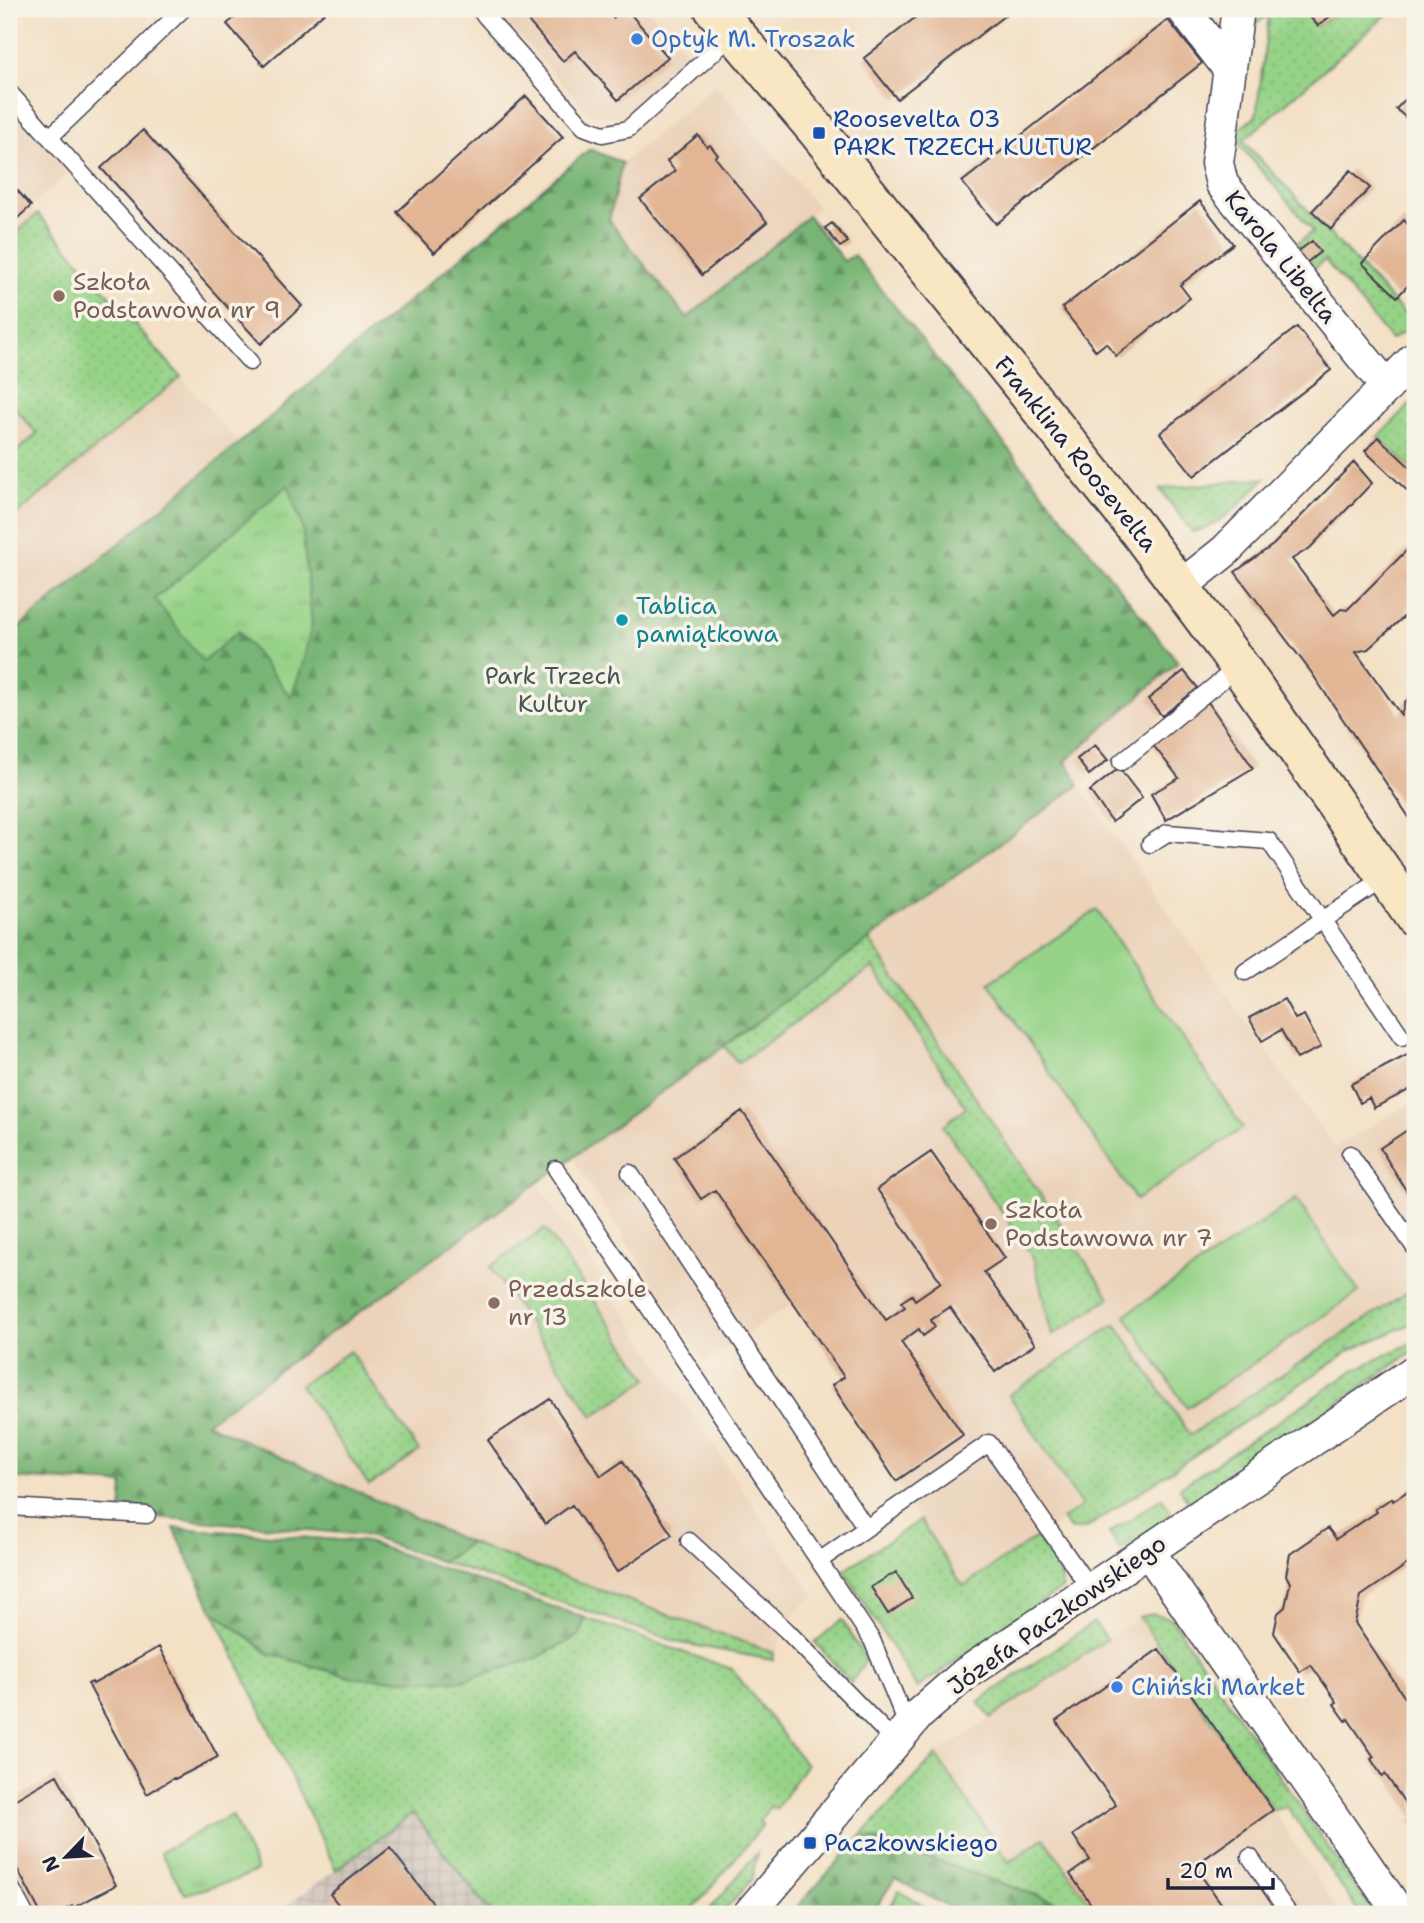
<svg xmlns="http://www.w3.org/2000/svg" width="1424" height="1923" font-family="'Shantell Sans',sans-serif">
  <defs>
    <pattern id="industrial-grid" width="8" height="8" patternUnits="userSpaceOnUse" patternTransform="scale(1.75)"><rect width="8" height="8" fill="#cdc2b9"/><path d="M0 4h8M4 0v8" fill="none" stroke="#b0a6a0"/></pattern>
    <pattern id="grass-dots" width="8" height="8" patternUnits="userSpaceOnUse" patternTransform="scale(1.75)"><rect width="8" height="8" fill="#96d388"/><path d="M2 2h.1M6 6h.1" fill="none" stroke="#81b576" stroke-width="1.8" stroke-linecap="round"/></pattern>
    <pattern id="forest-firs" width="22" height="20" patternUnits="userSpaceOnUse" patternTransform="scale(1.75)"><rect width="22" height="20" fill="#78b574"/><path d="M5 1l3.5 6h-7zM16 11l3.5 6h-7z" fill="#629360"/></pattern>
    <pattern id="park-tufts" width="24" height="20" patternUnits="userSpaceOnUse" patternTransform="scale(1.75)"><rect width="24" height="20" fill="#96d388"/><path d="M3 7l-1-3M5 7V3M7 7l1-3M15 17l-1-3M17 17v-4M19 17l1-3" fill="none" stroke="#81b576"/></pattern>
  </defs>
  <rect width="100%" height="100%" fill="#f7f3e8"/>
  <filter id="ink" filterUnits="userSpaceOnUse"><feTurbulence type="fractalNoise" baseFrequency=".0143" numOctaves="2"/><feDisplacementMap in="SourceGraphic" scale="14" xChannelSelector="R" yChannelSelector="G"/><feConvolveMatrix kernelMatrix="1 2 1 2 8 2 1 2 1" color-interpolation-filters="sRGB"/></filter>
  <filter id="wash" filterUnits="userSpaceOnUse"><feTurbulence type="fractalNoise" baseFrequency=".00686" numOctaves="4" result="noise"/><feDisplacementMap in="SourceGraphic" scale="28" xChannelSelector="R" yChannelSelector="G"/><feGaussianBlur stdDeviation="1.57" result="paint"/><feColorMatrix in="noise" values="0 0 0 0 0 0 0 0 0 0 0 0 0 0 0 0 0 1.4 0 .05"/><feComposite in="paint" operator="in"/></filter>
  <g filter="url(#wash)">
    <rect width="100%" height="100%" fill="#f3e0c5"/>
    <path fill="#ebd2b9" d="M495,9H648L690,57L621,116L591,115Z
      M716,85L818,208L687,318L609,220L622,163Z
      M9,105L68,172L31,207L240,444L9,636Z
      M1178,662L1198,688L1079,785L1334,1147L1415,1101V1293L1413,1290L963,1586L832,1385L844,1377L793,1303L705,1362L572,1158L1078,785L1066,761Z
      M537,1182L814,1596L797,1609L774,1653L470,1543L205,1423Z
      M1139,1617L1273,1810L1340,1914H1091L862,1835L936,1755Z"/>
    <path fill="url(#industrial-grid)" d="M413,1813L492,1914H275Z"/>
    <path fill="url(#grass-dots)" stroke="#5c7a62" stroke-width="2" d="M1253,9H1303L1318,26L1339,9H1393L1243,141L1415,325L1391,340L1325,260L1308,274L1290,249L1313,231L1235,140L1236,131L1256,116L1269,15L1252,26Z
      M38,214L181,377L9,521V458L37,434L9,401V239Z
      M1415,400V472L1378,437Z
      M1265,478C1246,498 1220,528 1192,532L1160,489Z
      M869,939L1110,1298L1052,1336L1034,1259L943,1126L966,1107L873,967L738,1063L724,1046Z
      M545,1229L648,1379L593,1416L490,1267Z
      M1412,1289L1415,1293V1322L1351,1350L1086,1528L1071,1530L1062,1520L1082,1506L1009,1395L1116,1324L1190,1435Z
      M1415,1341V1350L1191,1505L1179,1488L1354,1370Z
      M350,1351L419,1451L369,1485L300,1385Z
      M1162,1498L1172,1514L1120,1550L1109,1533Z
      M920,1520L963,1586L1037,1537L1062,1577L1061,1589L917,1688L844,1570Z
      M174,1528L366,1542L732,1669L806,1765L776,1809L771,1806L759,1821L763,1825L689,1914H492L413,1813L336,1870Z
      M470,1543L774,1653L773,1660L681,1643L442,1562Z
      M1153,1614L1171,1618L1374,1914H1360L1287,1807L1273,1810L1139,1617Z
      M842,1620L866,1660L851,1683L815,1642Z
      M1094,1622L1107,1639L991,1718L978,1702Z
      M936,1755L1009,1862L1044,1838L1098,1914H1091L862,1835Z
      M757,1853L752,1879L722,1914H706Z"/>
    <path fill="url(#forest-firs)" stroke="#4d6c58" stroke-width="2" d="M590,149L622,163L609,220L687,318L808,216L844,261L854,255L1178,662L1066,761L1079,785L572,1158L206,1423L470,1543L442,1562L364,1535L121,1514L123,1484L9,1478V636Z
      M174,1528L366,1542L585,1618L580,1635L535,1659L461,1681L353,1678L268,1653L212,1610Z
      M862,1835L1091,1914H1028L1010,1905L1003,1914H961L895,1878L872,1914H791Z"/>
    <path fill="url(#park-tufts)" stroke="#5c7a62" stroke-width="2" d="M288,485L302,527L312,624L302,666L291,697L238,631L203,662L155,599Z
      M232,1815L257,1871L236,1880L185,1894L160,1852Z
      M899,1891L937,1914H886Z"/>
    <path fill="#96d388" stroke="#5c7a62" stroke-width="2" d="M1097,910L1243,1128L1136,1200L989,983Z
      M1296,1199L1359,1292L1187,1408L1125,1315Z"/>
    <g id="blocks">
      <path fill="#e2b695" d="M245,9H328L264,66L227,24Z
        M524,9H605L613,18L623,9H626L668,57L618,100L575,51L563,61L520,12Z
        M926,9H1013L897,99L864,58Z
        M1303,9H1339L1318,26Z
        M1168,20L1202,63L996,224L962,182Z
        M1415,89V121L1413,124L1396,109Z
        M526,96L563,137L434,253L397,212Z
        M143,130L302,306L261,344L101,168Z
        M698,135L707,147L710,145L718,155L715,157L767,222L702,275L640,199L675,171L667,161Z
        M1351,170L1370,188L1331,229L1312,211Z
        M9,181L31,206L9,226Z
        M1200,201L1233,244L1180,285L1190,298L1116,356L1106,343L1096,351L1062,308Z
        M1404,220L1411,228L1415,224V278L1397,297L1362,263Z
        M832,223L848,242L840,247L825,228Z
        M1312,241L1320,252L1305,264L1296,253Z
        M1297,327L1331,370L1194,476L1160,433Z
        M1378,437L1415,472V498L1365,451Z
        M1354,462L1372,483L1310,548L1292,559L1334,615L1341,609L1347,610L1414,543L1415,544V564L1409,570L1415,577V601L1406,610L1408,613L1368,649L1356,652L1401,715L1405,702L1415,692V826L1311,672L1235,572L1273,545Z
        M1184,671L1198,688L1162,716L1148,699Z
        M1208,702L1253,768L1166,820L1151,794L1179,778L1153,745Z
        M1095,745L1108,760L1089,775L1077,759Z
        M1119,768L1142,798L1112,822L1090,791Z
        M1284,999L1295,1019L1304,1015L1321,1047L1297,1059L1281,1030L1262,1041L1249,1018Z
        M1415,1051V1087L1374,1108L1369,1098L1360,1103L1351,1084Z
        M742,1111L886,1320L905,1307L901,1302L912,1295L915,1300L941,1282L877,1189L931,1152L1005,1258L984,1272L1035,1344L995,1372L950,1307L931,1320L935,1327L930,1331L923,1336L919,1329L901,1342L963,1435L896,1481L832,1385L844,1377L715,1190L701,1199L674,1158Z
        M1415,1125V1205L1380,1148Z
        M550,1399L601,1476L623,1461L672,1535L617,1572L572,1505L545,1524L488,1440Z
        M1415,1486V1559L1361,1596L1355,1623L1415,1713V1829L1410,1821L1414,1818L1403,1800L1385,1774L1382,1776L1371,1759L1374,1757L1348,1719L1346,1721L1334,1704L1337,1702L1311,1665L1300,1672L1274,1633L1278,1613L1285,1607L1290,1583L1286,1575L1290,1554L1328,1528L1336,1539L1377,1512L1375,1509L1392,1498L1393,1501Z
        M896,1572L912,1598L888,1614L871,1587Z
        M159,1647L218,1757L175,1779L174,1778L147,1794L88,1684L92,1682L93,1684Z
        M1159,1649L1273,1810L1194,1866L1229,1914H1098L1070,1874L1090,1860L1073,1835L1116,1805L1056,1721Z
        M57,1775L116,1885L73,1908L72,1906L57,1914H41L9,1853V1803Z
        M390,1848L441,1914H346L330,1894Z"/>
    </g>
  </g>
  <g filter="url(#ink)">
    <use href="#blocks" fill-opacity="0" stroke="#413e50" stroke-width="2"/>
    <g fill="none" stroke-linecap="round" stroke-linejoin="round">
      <defs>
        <path id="lane" d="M479,9L584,127L603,134L628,129L734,34
          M9,92L250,362
          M50,137L183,9
          M1121,762L1239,666
          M1150,844L1167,833L1269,841L1402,1037
          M1245,972L1387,877
          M1350,1154L1415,1248
          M556,1169L872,1640L908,1727
          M630,1173L866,1528
          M9,1507L147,1515
          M689,1541L786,1630L895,1742
          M819,1561L989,1443L1091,1590
          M1250,1857L1289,1914
          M9,1884L25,1914"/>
        <path id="street" d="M1183,9L1230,70
          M1238,9L1217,163L1222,184L1387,387
          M1180,587L1225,551L1415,358
          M1149,1552L1400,1914
          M749,1914L919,1714L965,1674L1415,1371"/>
        <path id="secondary" d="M714,9L819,133L1137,529L1239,666L1415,918"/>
      </defs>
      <use href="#lane" stroke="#413e50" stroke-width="19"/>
      <use href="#street" stroke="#413e50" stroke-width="35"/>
      <use href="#secondary" stroke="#413e50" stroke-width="42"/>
      <use href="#lane" stroke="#fff" stroke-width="16"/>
      <use href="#street" stroke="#fff" stroke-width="32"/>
      <use href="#secondary" stroke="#f9e7c3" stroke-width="38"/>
    </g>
  </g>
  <g fill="#3f7fe0" stroke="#f7f3e8" stroke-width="2.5">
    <circle cx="637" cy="39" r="7"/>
    <circle cx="1117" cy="1687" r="7"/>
  </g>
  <g fill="#1a4fb4" stroke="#f7f3e8" stroke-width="2.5">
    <rect x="812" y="126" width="14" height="14" rx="3.5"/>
    <rect x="803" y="1836" width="14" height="14" rx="3.5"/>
  </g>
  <g fill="#8d6e63" stroke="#f7f3e8" stroke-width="2.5">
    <circle cx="59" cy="296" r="7"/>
    <circle cx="991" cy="1224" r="7"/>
    <circle cx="494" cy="1303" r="7"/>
  </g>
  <circle fill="#0f9aa8" stroke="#f7f3e8" stroke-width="2.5" cx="622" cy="620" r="7"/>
  <g text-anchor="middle" stroke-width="7" stroke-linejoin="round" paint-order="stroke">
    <g font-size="24" fill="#366cbe" stroke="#f7f3e8" text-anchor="start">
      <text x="651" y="47">Optyk M. Troszak</text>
      <text x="1131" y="1695">Chiński Market</text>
    </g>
    <g font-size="24" fill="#164399" stroke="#f7f3e8" text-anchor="start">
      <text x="833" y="127">Roosevelta 03<tspan x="833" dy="28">PARK TRZECH KULTUR</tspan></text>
      <text x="824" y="1851">Paczkowskiego</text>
    </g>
    <g font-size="24" fill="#22223b" stroke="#f7f3e8">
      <text transform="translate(1281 257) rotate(51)" y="8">Karola Libelta</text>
      <text transform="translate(1076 454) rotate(51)" y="8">Franklina Roosevelta</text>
      <text transform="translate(1057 1615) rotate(-35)" y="8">Józefa Paczkowskiego</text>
    </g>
    <g font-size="24" fill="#785e54" stroke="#f7f3e8" text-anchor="start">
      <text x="73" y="290">Szkoła<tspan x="73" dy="28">Podstawowa nr 9</tspan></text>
      <text x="1005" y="1218">Szkoła<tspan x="1005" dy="28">Podstawowa nr 7</tspan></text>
      <text x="508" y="1297">Przedszkole<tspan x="508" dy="28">nr 13</tspan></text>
    </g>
    <g font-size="24" fill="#0d838f" stroke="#f7f3e8" text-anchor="start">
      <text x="636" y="614">Tablica<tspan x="636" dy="28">pamiątkowa</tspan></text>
    </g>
    <g font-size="24" fill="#455752" stroke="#f7f3e8">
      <text x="553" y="684">Park Trzech<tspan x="553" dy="28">Kultur</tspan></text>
    </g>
  </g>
  <rect width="1424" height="1923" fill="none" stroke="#f7f3e8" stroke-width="35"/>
  <g transform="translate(66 1857) rotate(245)" stroke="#f7f3e8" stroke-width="5" paint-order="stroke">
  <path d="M0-5L12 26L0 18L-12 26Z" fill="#22223b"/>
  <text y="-10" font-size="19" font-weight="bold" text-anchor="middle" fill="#22223b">N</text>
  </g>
  <path d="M1168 1878v10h105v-10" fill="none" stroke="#22223b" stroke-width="3.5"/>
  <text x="1179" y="1878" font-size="21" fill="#22223b" stroke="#f7f3e8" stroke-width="5" paint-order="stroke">20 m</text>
</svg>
